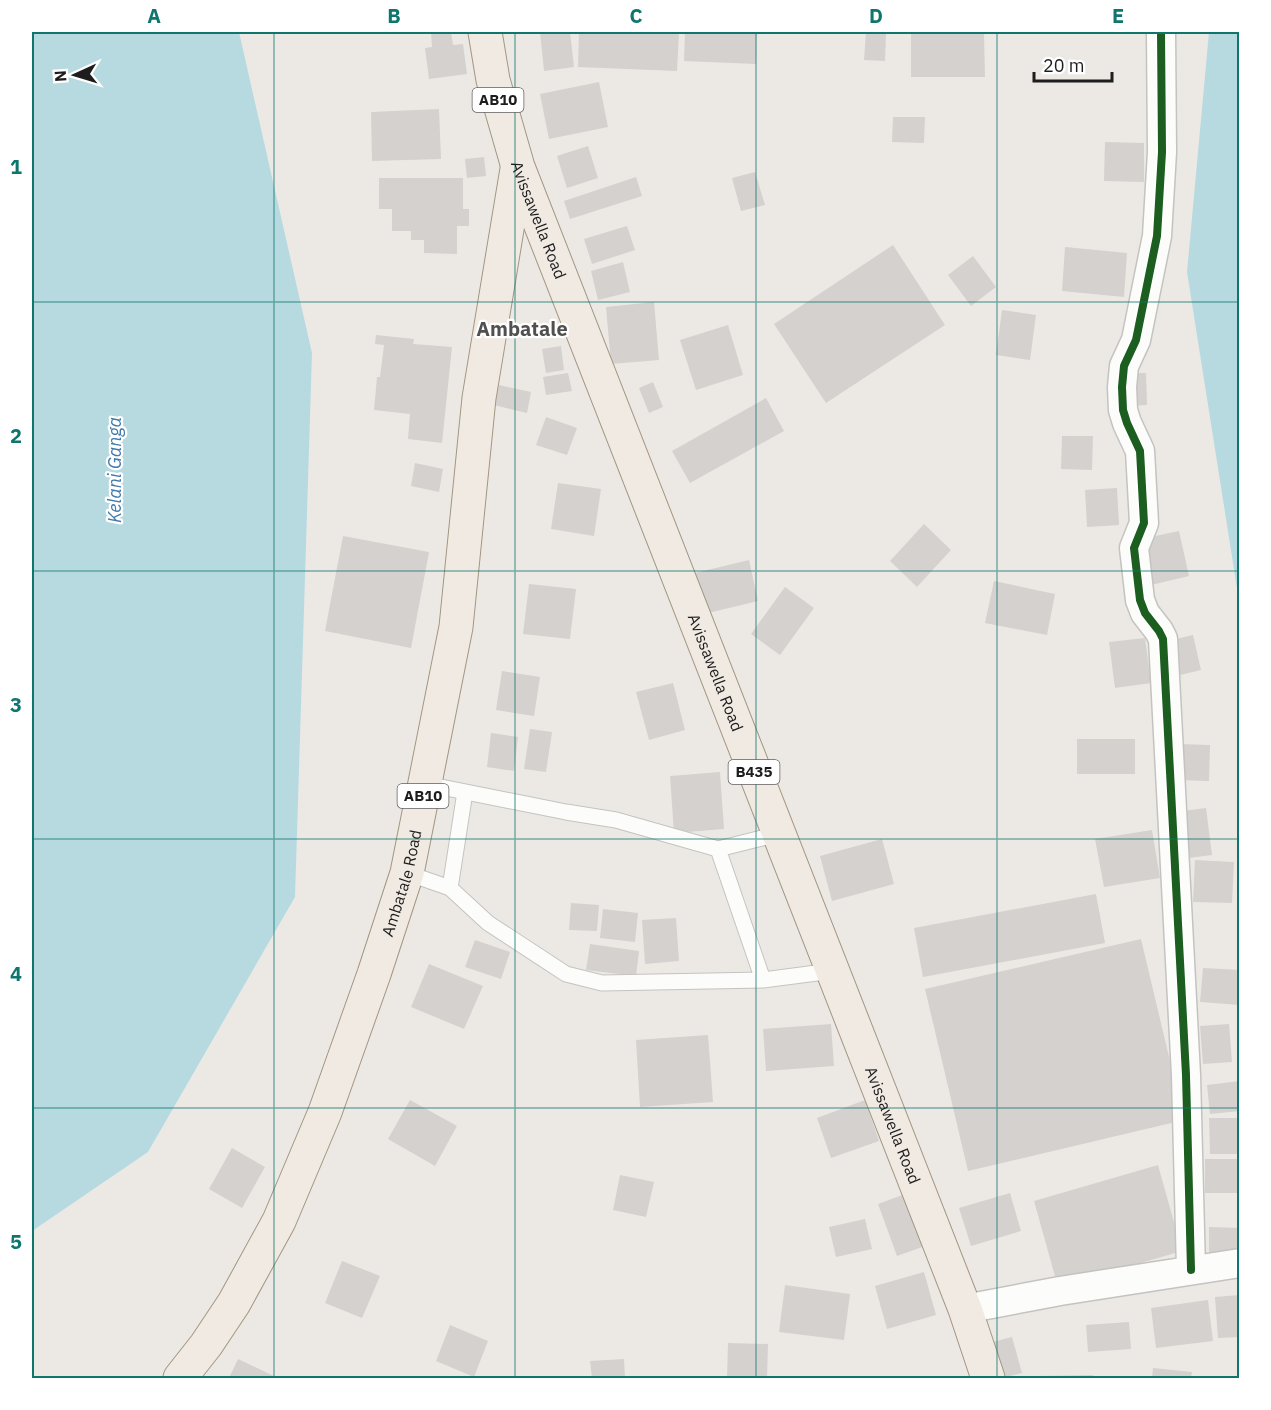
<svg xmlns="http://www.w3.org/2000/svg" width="1271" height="1410" font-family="'IBM Plex Sans',sans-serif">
  <rect width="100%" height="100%" fill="#ece9e5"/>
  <path fill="#b7dae1" d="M32,32H239L312,353L295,897L148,1152L35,1229L32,1234Z
    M1209,32H1239V601L1187,272Z"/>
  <path fill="#d4d1ce" d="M431,32H451L453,45L463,44L467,74L429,79L425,48L432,47Z
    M540,32H570L574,67L544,71Z
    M579,32H679L677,71L578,67Z
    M685,32H757L756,64L684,61Z
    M866,32H886L885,61L864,60Z
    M911,32H984L985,77H911Z
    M599,82L608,127L549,139L540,94Z
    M439,109L441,159L372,161L371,112Z
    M893,117H925L924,143L892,142Z
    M1105,142L1144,143V182L1104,181Z
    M588,146L598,178L567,188L557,156Z
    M484,157L486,176L467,178L465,159Z
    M755,172L765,205L741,211L732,178Z
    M636,177L642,196L570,219L564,201Z
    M379,178H463V209H469V226H457V254L424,253V240H411V231H392V209H379Z
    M627,226L635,250L592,264L584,239Z
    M893,245L945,325L826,403L774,324Z
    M1065,247L1127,253L1124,297L1062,291Z
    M973,256L996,287L971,306L948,275Z
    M623,262L630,292L598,300L591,271Z
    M654,302L659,360L611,364L606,307Z
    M1002,310L1036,315L1030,360L996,355Z
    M728,325L743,375L696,390L680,340Z
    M376,335L414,339L413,344L452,347L442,443L408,439L410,414L374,410L377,377H380L384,345L375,344Z
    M561,346L564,370L546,373L542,349Z
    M568,373L572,391L546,395L543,377Z
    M1126,373H1146L1147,405L1127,406Z
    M653,382L663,407L649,413L639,388Z
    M499,385L531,392L527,413L494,405Z
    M766,398L784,431L690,483L672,451Z
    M546,417L577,428L567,455L536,445Z
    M1062,436H1093L1092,470L1061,469Z
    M415,463L443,469L439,492L411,486Z
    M558,483L601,489L594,536L551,529Z
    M1117,488L1119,525L1087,527L1085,490Z
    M924,524L951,550L917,587L890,561Z
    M1179,531L1189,576L1151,585L1141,539Z
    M343,536L429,552L411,648L325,631Z
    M749,560L758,601L704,614L695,573Z
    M994,581L1055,594L1047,635L985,623Z
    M529,584L576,589L570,639L523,634Z
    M785,587L814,608L780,655L751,634Z
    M1193,635L1201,670L1176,676L1167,641Z
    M1145,638L1151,683L1115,688L1109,642Z
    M502,671L540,677L534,716L496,710Z
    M673,683L685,730L649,740L636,692Z
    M530,729L552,732L546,772L524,769Z
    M491,733L518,737L514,771L487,767Z
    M1077,739H1135V774H1077Z
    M1178,744L1210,745L1209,781L1177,780Z
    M720,772L724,829L674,833L670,776Z
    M1206,808L1212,855L1181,859L1175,812Z
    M1152,830L1160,878L1104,887L1095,839Z
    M882,839L894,884L832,901L820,856Z
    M1195,860L1234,862L1232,903L1193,902Z
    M1096,894L1105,943L923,977L914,928Z
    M571,903L599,905L597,931L569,930Z
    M603,909L638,913L635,942L600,938Z
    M676,918L679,961L645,964L642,920Z
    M1141,939L1184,1120L968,1171L925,989Z
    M475,940L510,952L501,979L465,967Z
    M590,944L639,951L636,976L586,970Z
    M429,964L483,986L464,1029L411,1007Z
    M1203,968L1240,970V1005L1200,1002Z
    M831,1024L834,1066L766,1071L763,1029Z
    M1229,1024L1232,1062L1203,1064L1200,1026Z
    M708,1035L713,1102L640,1107L636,1040Z
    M1240,1081V1111L1210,1114L1207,1085Z
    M410,1100L457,1126L435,1166L388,1139Z
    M865,1100L879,1141L831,1158L817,1118Z
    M1209,1118H1240V1154H1210Z
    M232,1148L265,1167L242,1208L209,1189Z
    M1205,1159H1240V1193H1205Z
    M1158,1165L1182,1251L1058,1287L1034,1201Z
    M620,1175L654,1182L646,1217L613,1210Z
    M1010,1193L1021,1231L971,1246L959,1208Z
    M905,1194L925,1246L897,1256L878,1204Z
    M865,1219L872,1249L836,1257L829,1227Z
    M1209,1227L1240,1228V1258H1209Z
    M342,1261L380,1276L362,1318L325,1303Z
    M924,1272L936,1315L887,1329L875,1286Z
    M785,1285L850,1294L844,1340L779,1332Z
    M1240,1295V1337L1218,1338L1215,1297Z
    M1208,1300L1213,1341L1156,1348L1151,1308Z
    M1129,1322L1131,1349L1088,1352L1086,1325Z
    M450,1325L488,1341L474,1377L436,1361Z
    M1012,1337L1022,1373L1002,1378L993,1342Z
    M728,1343L768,1344L767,1378H727Z
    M238,1359L278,1378H229Z
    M624,1359L625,1378H592L590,1361Z
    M1153,1368L1192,1372L1191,1378H1152Z
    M1093,1375V1378H1039V1376Z"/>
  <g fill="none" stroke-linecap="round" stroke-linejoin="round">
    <defs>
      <path id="lane" d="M426,784L566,812L616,820L718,849L778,834
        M718,849L763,980
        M407,873L450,888L488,923L566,974L602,983L763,980L832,971
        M450,888L465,792"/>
      <path id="street" d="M1161,32L1162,152L1157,236L1136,340L1124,366L1122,387L1123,410L1127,423L1140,451L1144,523L1134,548L1140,600L1145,613L1159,631L1163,639L1186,1075L1191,1270
        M965,1309L1060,1291L1240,1263"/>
      <g id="primary">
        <path id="s1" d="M485,32L493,80L518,167L965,1309L988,1378"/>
        <path id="s2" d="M180,1378L206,1345L234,1303L279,1221L325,1112L374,974L407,873L456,627L479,398L517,169"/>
      </g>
    </defs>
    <use href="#lane" stroke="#c4c3c1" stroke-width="17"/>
    <use href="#street" stroke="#c4c3c1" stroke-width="31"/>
    <use href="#primary" stroke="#a29682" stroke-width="35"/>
    <use href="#lane" stroke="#fcfcfb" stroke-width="15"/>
    <use href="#street" stroke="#fcfcfb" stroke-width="28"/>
    <use href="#primary" stroke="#f0eae3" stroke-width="33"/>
    <defs>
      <path id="cycleway" d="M1161,32L1162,152L1157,236L1136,340L1124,366L1122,387L1123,410L1127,423L1140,451L1144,523L1134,548L1140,600L1145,613L1159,631L1163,639L1186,1075L1191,1270"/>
    </defs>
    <use href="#cycleway" stroke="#fff" stroke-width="11"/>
    <use href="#cycleway" stroke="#1b5e20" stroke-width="8"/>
  </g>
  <path fill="none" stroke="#0f766e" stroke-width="1.5" stroke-opacity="0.55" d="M274,32V1378M515,32V1378M756,32V1378M997,32V1378M32,302H1240M32,571H1240M32,839H1240M32,1108H1240"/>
  <g text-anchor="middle" stroke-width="4.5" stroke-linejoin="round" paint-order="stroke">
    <g fill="#fff" stroke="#616161" stroke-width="1.5">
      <rect x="472.5" y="88" width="51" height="24" rx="4.5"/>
      <rect x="728.5" y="760" width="51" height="24" rx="4.5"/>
      <rect x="397.5" y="784" width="51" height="24" rx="4.5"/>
    </g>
    <g font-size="15" font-weight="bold" fill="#1d1d1d">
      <text x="498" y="105">AB10</text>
      <text x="754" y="777">B435</text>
      <text x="423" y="801">AB10</text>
    </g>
    <g font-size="16" fill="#1d1d1d" stroke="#fff">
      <text dy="6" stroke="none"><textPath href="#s1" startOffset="196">Avissawella Road</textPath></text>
      <text dy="6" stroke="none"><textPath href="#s1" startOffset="682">Avissawella Road</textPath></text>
      <text dy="6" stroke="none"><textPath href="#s2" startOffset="546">Ambatale Road</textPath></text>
      <text dy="6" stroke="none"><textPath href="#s1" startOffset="1168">Avissawella Road</textPath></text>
    </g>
    <g font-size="18" font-style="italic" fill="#427aa9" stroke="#fff">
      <text transform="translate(115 470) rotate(-90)" y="6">Kelani Ganga</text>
    </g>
    <g font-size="20" font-weight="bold" fill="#505050" stroke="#fff">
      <text x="522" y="336">Ambatale</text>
    </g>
  </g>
  <rect width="1271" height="1410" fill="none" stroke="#ffffff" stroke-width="66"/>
  <g transform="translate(75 75) rotate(266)" stroke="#ffffff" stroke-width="4.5" paint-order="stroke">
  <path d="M0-4.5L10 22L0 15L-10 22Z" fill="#1d1d1d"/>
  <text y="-9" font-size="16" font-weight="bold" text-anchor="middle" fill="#1d1d1d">N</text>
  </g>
  <path d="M1034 72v9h78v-9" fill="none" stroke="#1d1d1d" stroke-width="3"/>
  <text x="1043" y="72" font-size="18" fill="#1d1d1d" stroke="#ffffff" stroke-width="4.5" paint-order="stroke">20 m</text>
  <rect x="33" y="33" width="1205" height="1344" fill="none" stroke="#0f766e" stroke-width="2"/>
  <g font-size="20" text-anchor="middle" font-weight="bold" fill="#0f766e">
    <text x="154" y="23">A</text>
    <text x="394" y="23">B</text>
    <text x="636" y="23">C</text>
    <text x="876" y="23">D</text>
    <text x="1118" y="23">E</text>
    <text x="16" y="174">1</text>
    <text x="16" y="443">2</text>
    <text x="16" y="712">3</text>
    <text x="16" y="981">4</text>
    <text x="16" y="1249">5</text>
  </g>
</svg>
